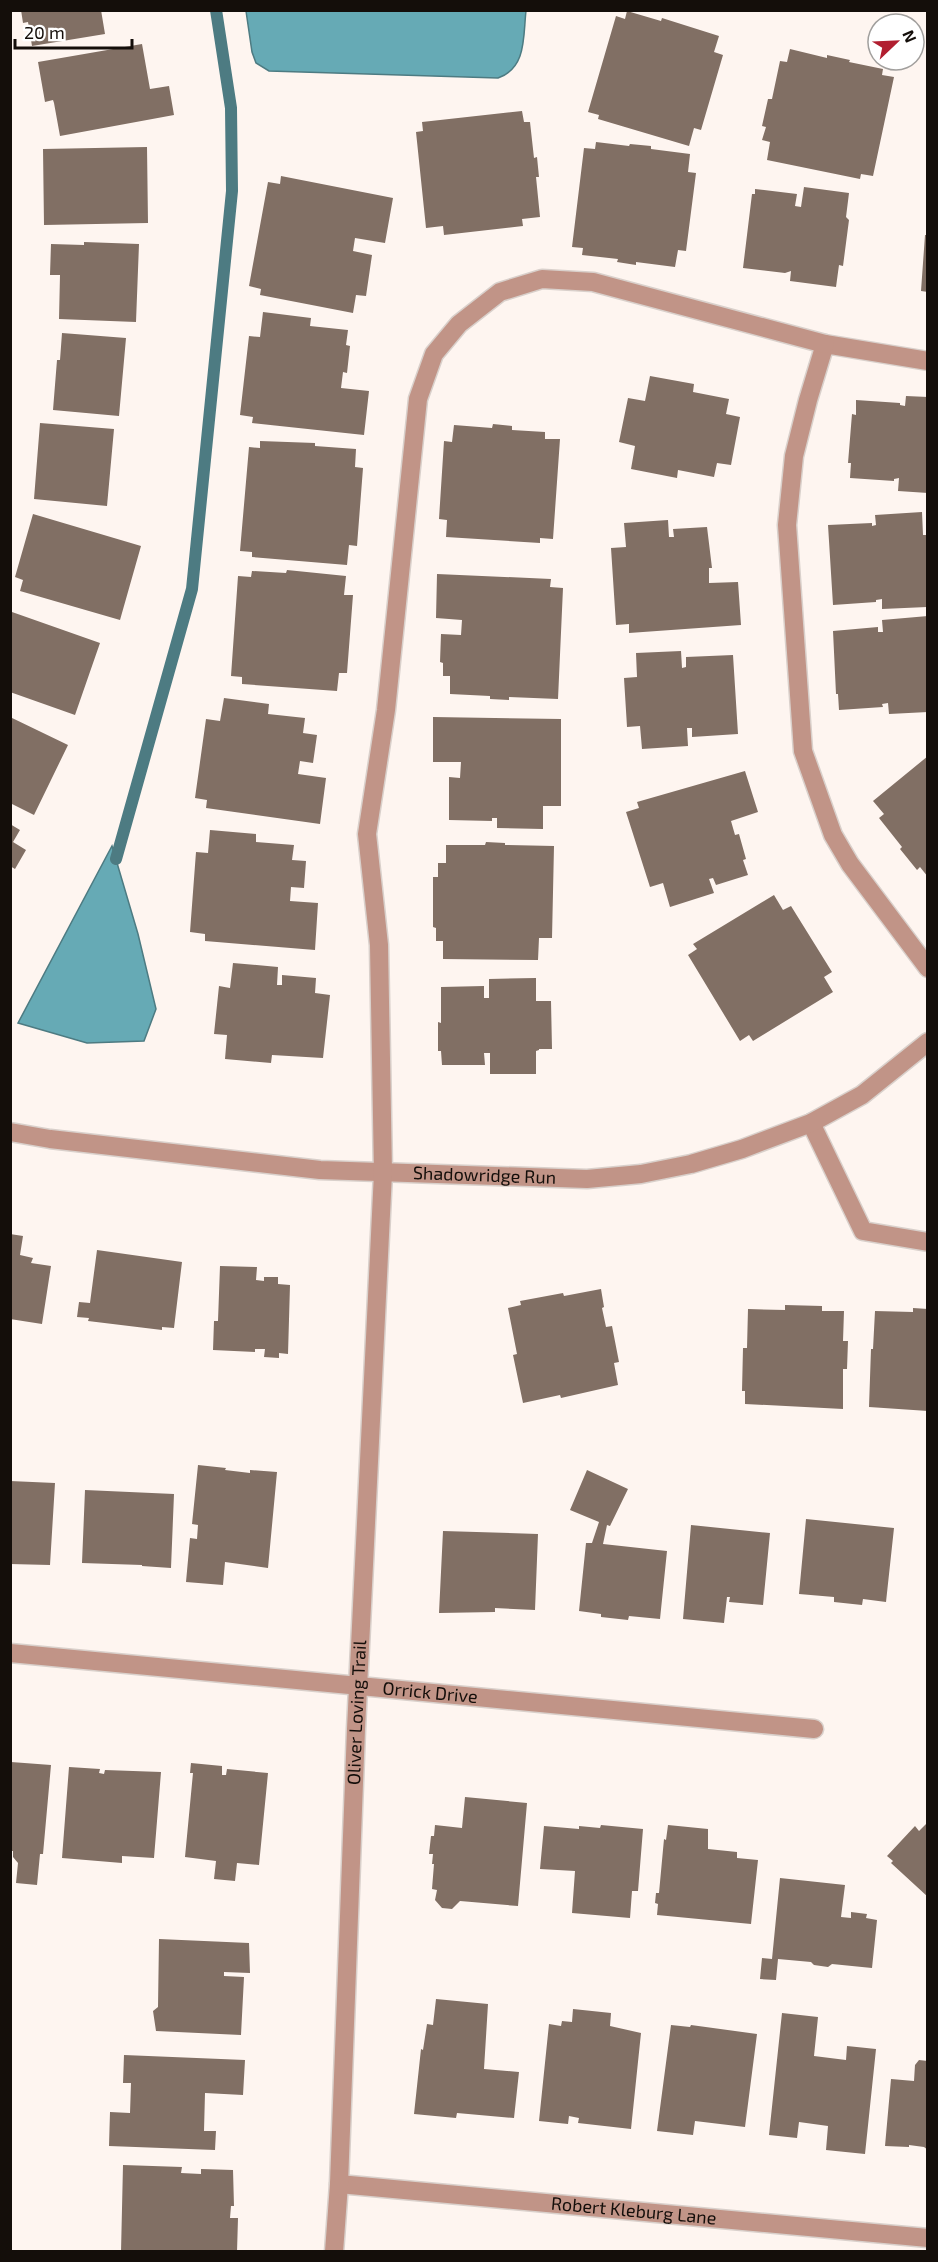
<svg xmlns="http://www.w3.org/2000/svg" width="938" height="2262" font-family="'Exo 2',sans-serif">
  <rect width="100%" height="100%" fill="#fef5f0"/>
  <path fill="#66aab5" stroke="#4d7b82" stroke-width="1.5" d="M246,11V10L526,11C523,36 527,68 498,78L269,71L256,63L252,52Z
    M112,846L138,934L156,1009L144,1041L87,1043L18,1023Z"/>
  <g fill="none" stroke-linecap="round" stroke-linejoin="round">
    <path stroke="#4d7b82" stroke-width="12" d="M116,859L192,589L232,191L231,108L216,10"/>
  </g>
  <path fill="#816f64" d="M21,10H101L105,34L32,46L28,22L23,23Z
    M627,11L661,21L662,18L719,36L714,52L723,55L701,130L694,128L689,146L598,119L599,115L588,112L616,16L625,19Z
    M142,44L150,89L169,86L174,115L60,136L54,103L53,100L45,102L38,62Z
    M790,49L827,58V55L850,60L849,62L883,69L882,75L894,77L873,176L861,174L860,179L767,160L770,142L762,140L766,127L762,126L768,99H772L780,61L787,62Z
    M522,111L524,122H530L534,158L537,157L539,177H536L540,217L522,219L523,226L444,235L443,226L426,228L416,132L423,131L422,122Z
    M596,142L629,146L630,144L651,146V149L690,154L688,172L696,173L686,251L678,250L675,267L636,262V265L617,262L618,259L582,255L583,248L572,247L584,148L595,149Z
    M147,147L148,223L44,225L43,149Z
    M281,176L393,198L385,243L355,238L353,251L372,255L366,296L356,295L353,313L260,295L261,289L249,286L268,182L280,184Z
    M804,187L849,193L846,217L849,220L843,266L839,265L836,287L790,281L791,271L785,273L743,268L752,194H755V189L797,194L795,206L801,207Z
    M925,235H928V292L921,291Z
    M84,242L139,244L136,322L59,319L60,275H50L51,244L84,245Z
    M263,312L311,318L310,326L348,330L346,345L350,346L347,373L343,372L341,388L369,391L364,435L252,423L253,417L240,415L249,336L260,337Z
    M62,333L126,338L119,416L53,410L57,360H60Z
    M650,376L694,384L693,392L729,399L726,414L740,417L731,465L717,463L714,477L678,470L677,478L631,469L635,446L619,442L628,398L645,401Z
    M906,396L928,397V493L898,491L899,478L894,479V481L850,478L851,463H848L852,414L856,415V400L900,403V405L905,406Z
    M40,423L114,429L107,506L34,499Z
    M493,424L512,426V430L545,432V439H560L553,539L540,538V543L446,537L447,520L439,519L444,441L452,442L454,425L492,428Z
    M260,441L315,443V446L356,449L355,467L363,468L357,546L349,545L347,565L252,557V552L240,551L249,447L260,448Z
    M922,512L923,535H926L927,537V607L882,609V599L876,600V602L833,605L828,525L872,523V526L876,525L875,515Z
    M33,514L141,546L120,620L20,591L23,580L15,577Z
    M668,520L669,537H674L673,529L707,527L712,568H709V583L738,582L741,625L629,633V624L616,625L611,548L626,547L624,523Z
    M287,570L346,576L344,595H353L347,673H339L337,691L242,684V677L231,676L238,576L251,577L252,571L286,573Z
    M437,574L551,579L550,587L563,588L558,699L509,697V700L490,699V696L450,694V676H443V663L440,662L441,634L461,635L462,620L436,618Z
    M12,612L100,643L75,715L10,692Z
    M928,616V712L889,714L888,703L882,704L883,707L839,710L838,694H836L833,631L878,627V632H883L882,620Z
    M681,651L682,668L686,667V657L733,655L738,734L692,737V728H687L688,746L642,749L640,726L627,727L624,678L637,677L636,653Z
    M224,698L269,704L268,714L305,718L303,733L317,735L313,763L300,761L298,774L326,778L320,824L206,808L207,800L195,798L206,719L220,721Z
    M10,717L68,745L34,815L10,803Z
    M433,717L561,719V806H543V829L497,828V818H492V821L449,820V777L460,778L461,762H433Z
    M928,756V877L920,867L917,870L900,849L902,847L879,818L884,814L873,801Z
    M745,771L758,812L731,821L735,835L739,834L746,859L743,860L748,875L716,885L713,878L709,879L714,893L670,907L663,883L650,887L626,812L639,808L637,802Z
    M10,824L20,830L13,842L26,850L15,869L10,866Z
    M210,830L256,834V842L294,845L292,860L306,861L304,888L291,887L290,901L318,903L315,950L205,941V934L190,932L196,852L208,853Z
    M486,842L505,843V845L554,846L552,938H539L538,960L443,959V941H436V928L433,927V877H438V863H446V845H485Z
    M774,895L783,910L791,906L832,972L824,977L833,992L753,1041L749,1035L740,1041L688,955L697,949L693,944Z
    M233,963L278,967L277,985H282V975L316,978L315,993L330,995L323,1058L272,1055L271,1063L225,1059L227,1035L214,1034L219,986L230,988Z
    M536,978V1001H551L552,1049H539V1050L536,1051V1074H490V1053H484L485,1065H442L441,1051H438V1022L441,1023V987L484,986V998H489V979Z
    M10,1234L23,1236L20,1255L33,1258L31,1263L51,1266L42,1324L10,1319Z
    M97,1250L182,1262L174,1328L162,1327V1330L88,1321L89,1318L77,1317L79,1302L90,1303Z
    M220,1266L257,1267L256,1280L264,1281V1277H278V1284L290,1285L288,1354L279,1353V1358L264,1357L265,1349H255V1352L213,1350L214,1321H218Z
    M601,1289L604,1307L602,1308L606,1327L612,1326L619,1362L614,1363L618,1385L561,1398L560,1395L523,1403L513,1355L517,1354L508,1308L521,1305L520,1301L563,1293L564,1296Z
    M785,1305L822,1306V1311H844L843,1341H848L847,1369H843V1409L745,1404V1391H742L743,1348H747L748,1309L785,1310Z
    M913,1308L928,1309V1411L869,1407L871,1349H873L875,1311L913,1312Z
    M198,1465L226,1468L225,1470L250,1473V1470L277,1472L268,1568L225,1562L223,1585L186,1582L190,1538L197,1539L198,1525L192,1524Z
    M587,1470L628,1489L610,1526L607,1525L603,1544L667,1551L660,1619L629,1616L628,1620L601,1617V1614L579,1611L586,1543H592L599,1522L570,1510Z
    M10,1481L55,1483L50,1565L10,1564Z
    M85,1490L174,1494L171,1568L142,1566V1565L82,1563Z
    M806,1519L894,1528L886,1602L863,1599L862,1605L834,1602V1597L799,1594Z
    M691,1525L770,1533L763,1605L729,1602L730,1597H727L724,1623L683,1619Z
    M443,1531L538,1534L535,1610L495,1608V1612L439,1613Z
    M11,1762L51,1765L43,1854H40L37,1885L16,1883L18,1863L13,1857V1851H10Z
    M191,1763L222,1766V1775H226L227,1769L268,1773L259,1865L237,1863L235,1881L214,1879L216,1861L185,1857L193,1773H190Z
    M69,1767L100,1769L99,1773L104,1774L105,1770L161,1772L154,1858L122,1856V1863L62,1858Z
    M465,1797L527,1803L518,1906L460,1901L452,1909L442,1908L435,1900L437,1890L432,1889L434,1864H432L433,1854H429L431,1836H434L435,1825L462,1828Z
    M928,1822V1897L891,1863L893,1861L887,1856L915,1826L919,1831Z
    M601,1825L643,1829L638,1891H632L630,1918L572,1913L575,1871L540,1869L544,1826L579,1829V1826L600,1828Z
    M668,1825L708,1829V1849L737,1852V1858L758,1860L751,1924L657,1915L658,1904L655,1903L656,1893H659L664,1839L666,1840Z
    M780,1878L845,1885L841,1917L851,1918V1912L867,1914L866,1918L877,1920L872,1968L832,1964L828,1967L814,1965L811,1962L778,1959L776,1980L760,1979L762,1958L772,1959Z
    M159,1939L249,1943L250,1973L224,1972V1976L244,1977L241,2035L156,2031L153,2011L158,2007Z
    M436,1999L488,2004L484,2069L519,2072L514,2118L457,2113L456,2118L414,2114L421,2049L423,2050L427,2024L433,2025Z
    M573,2009L611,2013L610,2026L641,2033L631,2129L578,2123L579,2118L569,2116L568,2124L539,2121L549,2024L561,2026L562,2021L572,2022Z
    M782,2013L818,2017L814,2056L846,2060L847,2046L876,2049L865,2154L826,2150L828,2126L799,2122L797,2138L769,2135Z
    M671,2025L690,2027L691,2025L757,2034L745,2127L695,2121L693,2135L657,2131Z
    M124,2055L245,2060L243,2095L205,2093L204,2131H216L215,2150L109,2146L110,2112L130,2113L131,2083H123Z
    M919,2060L928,2061V2150L924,2147L909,2145V2147L885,2146L891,2079L914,2081L915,2065Z
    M123,2165L182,2167L181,2173L201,2174V2169L233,2170L234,2206H231L230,2218H238L237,2252H121Z"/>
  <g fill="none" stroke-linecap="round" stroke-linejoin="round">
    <defs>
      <g id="street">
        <path d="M928,361L825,344L808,400L794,456L787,525L803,751L833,835L850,864L928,968"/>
        <path d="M811,1123L863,1231L928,1242"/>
        <path id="s1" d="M10,1132L50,1139L320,1170L587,1179L641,1174L691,1164L742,1149L811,1123L862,1095L928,1042"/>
        <path id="s2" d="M10,1653L814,1729"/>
        <path id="s3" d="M339,2184L928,2238"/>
        <path id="s4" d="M334,2252L339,2184L356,1729L383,1173L379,945L367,834L386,710L418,399L434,354L459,324L500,292L542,279L593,282L825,344"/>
      </g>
    </defs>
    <use href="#street" stroke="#d9d0cb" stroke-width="21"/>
    <use href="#street" stroke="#c19487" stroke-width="18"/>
  </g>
  <g text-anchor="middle" stroke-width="4.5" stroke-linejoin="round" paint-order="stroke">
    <g font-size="18" fill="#140e0a" stroke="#fff">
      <text dy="6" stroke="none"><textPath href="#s1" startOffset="477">Shadowridge Run</textPath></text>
      <text dy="6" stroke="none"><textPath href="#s2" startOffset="422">Orrick Drive</textPath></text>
      <text dy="6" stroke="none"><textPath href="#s4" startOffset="540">Oliver Loving Trail</textPath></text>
      <text dy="6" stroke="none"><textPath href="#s3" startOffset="296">Robert Kleburg Lane</textPath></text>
    </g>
  </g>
  <rect width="938" height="2262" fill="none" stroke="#140e0a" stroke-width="24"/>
  <g transform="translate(896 42) rotate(67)"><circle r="28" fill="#ffffff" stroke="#a19f9d" stroke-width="1.5"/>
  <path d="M0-4.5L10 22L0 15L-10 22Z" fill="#b11e30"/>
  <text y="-9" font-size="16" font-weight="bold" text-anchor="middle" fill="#140e0a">N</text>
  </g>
  <path d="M15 39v9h117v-9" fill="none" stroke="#140e0a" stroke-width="3"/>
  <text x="24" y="39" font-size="18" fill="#140e0a" stroke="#ffffff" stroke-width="4.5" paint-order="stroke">20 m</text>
</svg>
